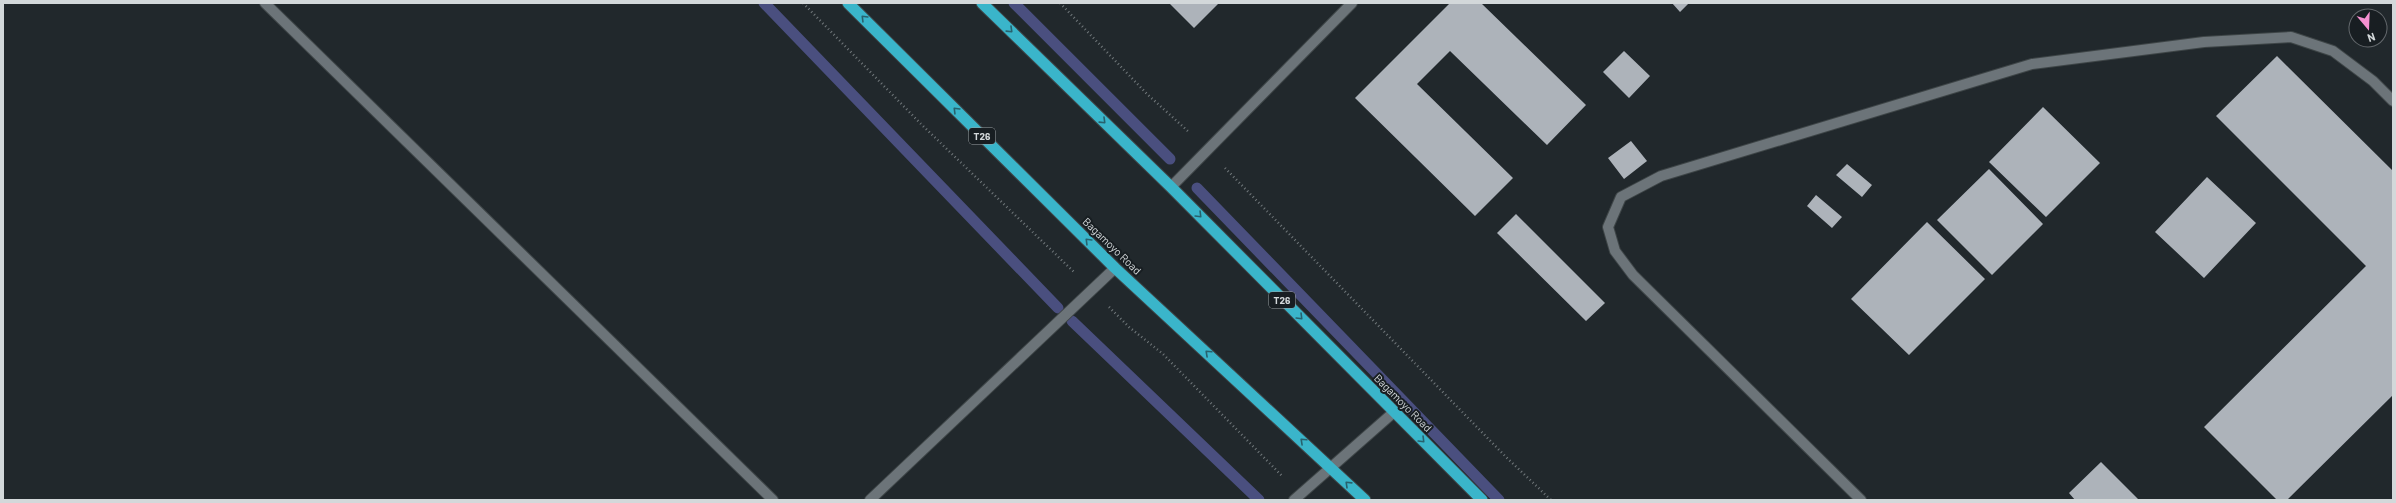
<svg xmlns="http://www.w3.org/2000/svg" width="2396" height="503" font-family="Barlow,sans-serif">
  <rect width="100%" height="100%" fill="#21282c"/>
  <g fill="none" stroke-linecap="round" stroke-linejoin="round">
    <path stroke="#4a4f7f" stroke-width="11" d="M764,3L1058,308
      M1014,3L1170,159
      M1197,188L1499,500
      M1072,321L1259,500"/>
  </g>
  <path fill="#adb3ba" d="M1169,3H1219L1194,28Z
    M1450,3H1481L1586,105L1547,145L1450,51L1417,84L1513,178L1475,216L1355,98Z
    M1672,3H1689L1680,12Z
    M1624,51L1650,76L1629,98L1603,72Z
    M2277,56L2393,171V395L2287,500H2277L2204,427L2366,266L2216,116Z
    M2043,107L2100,163L2046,217L1989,162Z
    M1631,141L1647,161L1624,179L1608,158Z
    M1847,164L1872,185L1862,197L1836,175Z
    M1989,169L2043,224L1992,275L1937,220Z
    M2207,177L2256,223L2204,278L2155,232Z
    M1816,195L1842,217L1832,228L1807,206Z
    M1516,214L1605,303L1586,321L1497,233Z
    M1927,222L1985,279L1909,355L1851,299Z
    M2101,462L2139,500H2075L2069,493Z"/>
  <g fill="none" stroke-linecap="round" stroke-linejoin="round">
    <defs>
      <path id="service" d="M265,3L773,500
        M1171,187L1352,3
        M870,500L1115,268
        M1294,500L1394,412
        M1861,500L1633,275L1615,251L1608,227L1621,197L1661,176L2032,64L2204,42L2291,37L2333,51L2373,81L2393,101"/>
      <path id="trunk" d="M848,3L1115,268L1365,500
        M982,3L1171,187L1482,500"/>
    </defs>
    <use href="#service" stroke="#3e4547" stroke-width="12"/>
    <use href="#trunk" stroke="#3e4547" stroke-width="13"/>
    <path stroke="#72797c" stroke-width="2.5" stroke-dasharray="1 3" stroke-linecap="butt" d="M803,3L922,125L1075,273
      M1060,3L1147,94L1190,133
      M1225,168L1506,457L1551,500
      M1109,307L1129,327L1163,354L1283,477"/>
    <use href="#service" stroke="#6c7479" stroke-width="10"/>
    <use href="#trunk" stroke="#3ab5ca" stroke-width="11"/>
  </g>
  <defs><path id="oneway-chevron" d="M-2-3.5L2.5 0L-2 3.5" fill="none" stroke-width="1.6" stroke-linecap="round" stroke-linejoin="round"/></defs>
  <g stroke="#27626e">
    <use href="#oneway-chevron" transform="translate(864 18) rotate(-135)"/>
    <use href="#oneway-chevron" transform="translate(1010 30) rotate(44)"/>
    <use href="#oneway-chevron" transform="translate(956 110) rotate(-135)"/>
    <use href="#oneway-chevron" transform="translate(1103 121) rotate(44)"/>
    <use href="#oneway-chevron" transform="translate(1199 215) rotate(45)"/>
    <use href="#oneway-chevron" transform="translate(1088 241) rotate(-135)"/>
    <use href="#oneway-chevron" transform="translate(1300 317) rotate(45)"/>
    <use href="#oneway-chevron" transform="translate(1208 353) rotate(-137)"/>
    <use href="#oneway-chevron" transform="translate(1422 440) rotate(45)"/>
    <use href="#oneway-chevron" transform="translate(1303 441) rotate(-137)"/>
    <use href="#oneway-chevron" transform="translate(1348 484) rotate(-136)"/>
  </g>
  <g text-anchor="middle" stroke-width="4" stroke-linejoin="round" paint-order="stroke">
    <g fill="#181e22" stroke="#9ba0a3" stroke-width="1">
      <rect x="969" y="128" width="26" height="16" rx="3"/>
      <rect x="1269" y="292" width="26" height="16" rx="3"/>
    </g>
    <g font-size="10" font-weight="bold" fill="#d3d8da">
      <text x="982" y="140">T26</text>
      <text x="1282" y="304">T26</text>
    </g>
    <g font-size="11" fill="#d3d8da" stroke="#181e22">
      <text transform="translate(1112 246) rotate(44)" y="4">Bagamoyo Road</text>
      <text transform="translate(1403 403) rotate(45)" y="4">Bagamoyo Road</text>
    </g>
  </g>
  <rect width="2396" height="503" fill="none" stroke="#d3d8da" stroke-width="8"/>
  <g transform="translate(2368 28) rotate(161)"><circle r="19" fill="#181e22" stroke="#63686c"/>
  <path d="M0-3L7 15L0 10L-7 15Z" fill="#f690d1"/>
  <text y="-6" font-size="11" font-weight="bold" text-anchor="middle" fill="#d3d8da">N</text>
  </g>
</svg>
